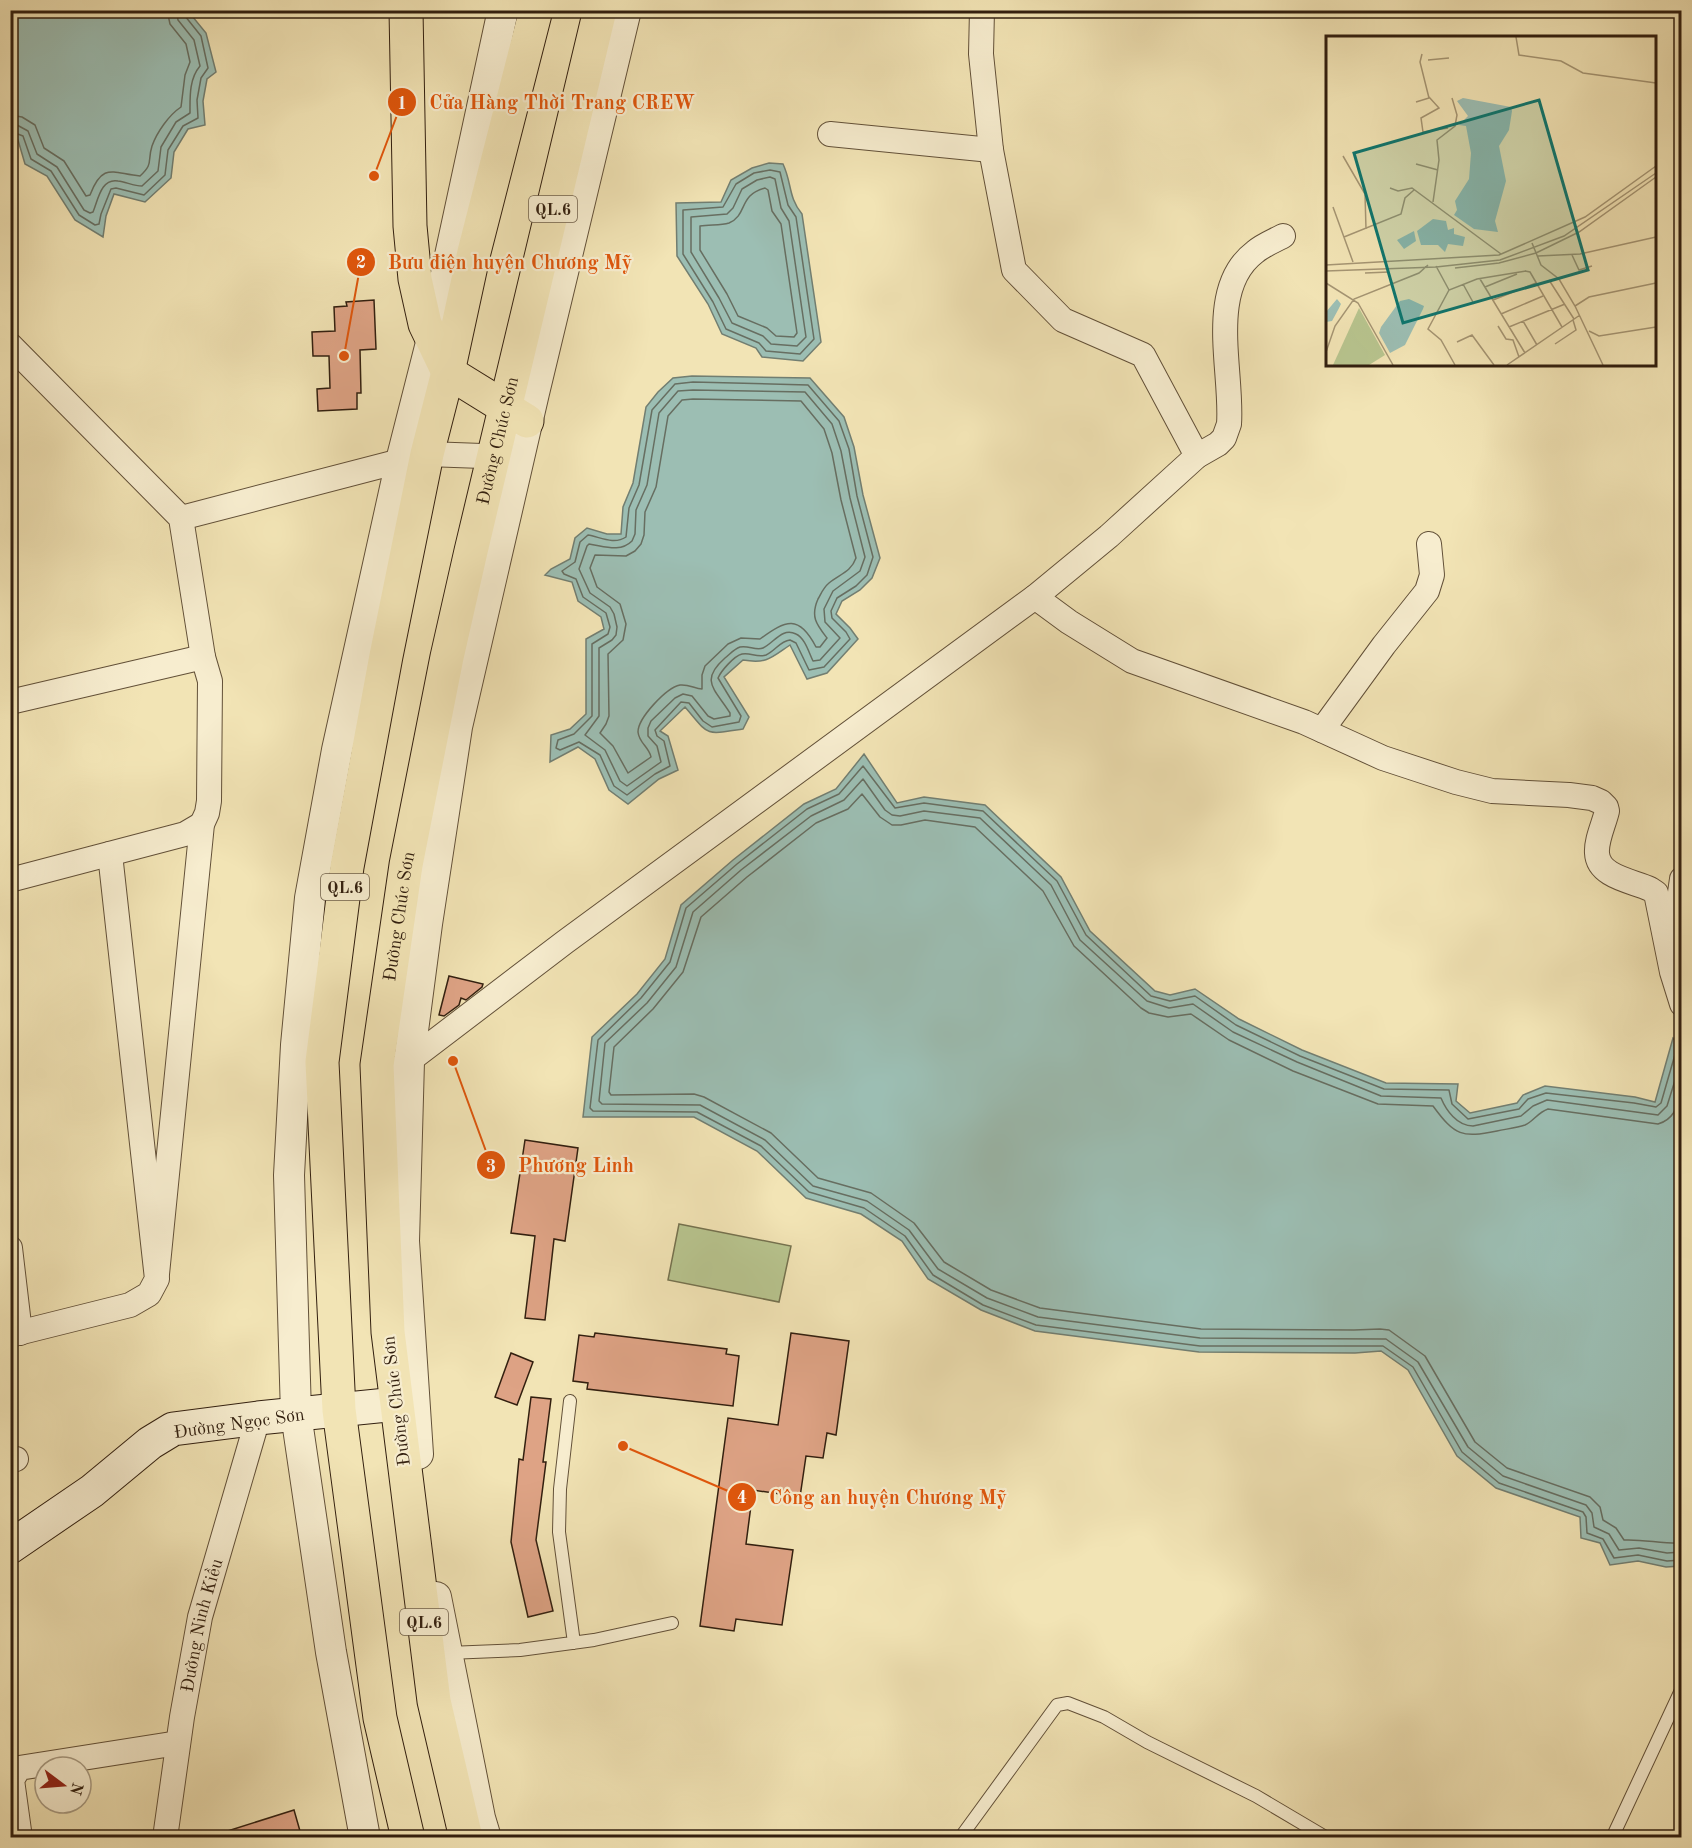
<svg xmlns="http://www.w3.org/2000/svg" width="1692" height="1848" font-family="'Old Standard TT',serif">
  <rect width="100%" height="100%" fill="#f2e4b5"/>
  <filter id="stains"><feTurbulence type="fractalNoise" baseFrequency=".00333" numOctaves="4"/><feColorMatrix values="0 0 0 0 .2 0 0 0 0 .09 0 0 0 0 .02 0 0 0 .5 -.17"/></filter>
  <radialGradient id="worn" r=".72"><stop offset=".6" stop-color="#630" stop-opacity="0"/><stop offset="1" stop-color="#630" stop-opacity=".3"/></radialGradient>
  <path fill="#b8c58f" stroke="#75724f" stroke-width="1.5" d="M679,1224L791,1246L779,1302L668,1280Z"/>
  <path fill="#9cbeb3" stroke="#727e71" stroke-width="1.5" d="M11,10L188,11L206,33L216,72L207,79L203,101L205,125L188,129L174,152L171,178L145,202L114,194L106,216L103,237L75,220L47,176L25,164L18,140L11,136Z
    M769,163L783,164C792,183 788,197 802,214L821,342L803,361L762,357L756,348L722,334L708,304L677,256L676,203L721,202L731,180L752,168Z
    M692,376L810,378L844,417L854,447L863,495L880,558L872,578L860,590L842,601L836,614L850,628L858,639L827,673L807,679L790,645C771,658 767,664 743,660L724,677L749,717L743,729C703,735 710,736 685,707L660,731L668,736L678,770L659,779L628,804L609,790L595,759L578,747L550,762L551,735L570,729L586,714V639L604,629L601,617L578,601L572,582L545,575L551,569L570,559L575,538L587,528L607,534H621L623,507L633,483L646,407L658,392L673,378Z
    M864,754L897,803L924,797L985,805L1061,877L1090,931L1155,991L1170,995L1195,989L1239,1019L1302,1050L1386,1083L1458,1084L1456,1101L1470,1113L1517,1103L1523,1095L1545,1086L1635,1097L1655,1102L1673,1038L1681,1044V1566L1666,1567L1638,1561L1610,1565L1600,1543L1581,1538L1580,1517L1496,1488L1457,1456L1408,1370L1381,1351L1355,1353L1199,1352L1035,1331L981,1310L928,1279L902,1241L861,1214L806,1198L757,1151L694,1117H583L592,1037L637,994L665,959L681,905L733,860L804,804L836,789Z"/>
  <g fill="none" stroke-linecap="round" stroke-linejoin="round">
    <path stroke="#676e61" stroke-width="1.5" d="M10,115L22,117L35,125L44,148L64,161L86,196L90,195C103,161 114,174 140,176C154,163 147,162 152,146C157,132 169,115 181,107L185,75L190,62L186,44L170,24L167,10
      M10,124L17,125L28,131L37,154L57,167L84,210L90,213L93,212C98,200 101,178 118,181C126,182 134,186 142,186L158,171L161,147L176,122L190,113C190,97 189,79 200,66L194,40L178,20L176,10
      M10,131L23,136L31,159L51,171L79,215L95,225L99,224L101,214L111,189L116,188L144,195L165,175L168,150L183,126L198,118L197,100L201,78L208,68L201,36L185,16L184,10
      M770,170L780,172L788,205L796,217L814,339L800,354L766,351L759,343L726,329L713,302L683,254V210L723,207L736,184L754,173Z
      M770,177L775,179L781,208L789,221L806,337L797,346L771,344L763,336L732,323L719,298L691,252V217L727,214L733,208L742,189L757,180Z
      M765,188L768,190L772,211L781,224L797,333L794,337L776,336L767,328L738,316L727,294L700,250V226C709,224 720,226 729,223C748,215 738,195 765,188Z
      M693,382L808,385L839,421L849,449L857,496L873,557L867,575L856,586L837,598L831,611L832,618L846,632L850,639L824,667L809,670L796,643L790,640C780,641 775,651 766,655C757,658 750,652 742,654C734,656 721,671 718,678L741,716L739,722L712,727L703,721L689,703L681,702L655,730L657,736L664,741L670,766L655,774L627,795L614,786L600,755L579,742L560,750L556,748L558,740L574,734L592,716V644L608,634L610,627L606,613L583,597L576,579L564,574L562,571L575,562L580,542L588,535C600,537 614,545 626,537L629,508L639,485L652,410L675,384Z
      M693,390L805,392L832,424L841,451L850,498L865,557L860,571L833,591L824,609L825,622L840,638L820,660L813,661C809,653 805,638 796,634C782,627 774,643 763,648C756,651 748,645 740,647C734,649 730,654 725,658C699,681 715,689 730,713V716L714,719L708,716L692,696L683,694L675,698L651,721L648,728V736L657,746L661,762L627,786L620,781L605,750L585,735L599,716V648L612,640L616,635L617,627L614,614L610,607L590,593L579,569L587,546L589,544C604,546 620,553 632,541L635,534L636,510L647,485L659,413L678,391Z
      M693,399L801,401L824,429L832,453L841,500L856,558C851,572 840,574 829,583C823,588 821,594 818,599C810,617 817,625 827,638L820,647H816C799,614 786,620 760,639L741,638L728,644L705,666L702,675V689C695,689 689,684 680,685C666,688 638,718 638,732C639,743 649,747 651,757L628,773L613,746L600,733L606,724L609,716L608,654L623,640L626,624L620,604L597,587L590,568L595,555L626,556L635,551L641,544L644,535L645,512L656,487L668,416L682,400Z
      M1682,1049L1676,1051L1661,1103L1656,1107L1634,1103L1546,1093L1528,1099L1519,1109L1468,1119L1452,1104L1449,1090L1384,1089L1300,1056L1236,1025L1195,996L1170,1001L1151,996L1086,935L1057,881L983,811L924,803L895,808L863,766L839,794L807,809L737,864L686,908L670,962L641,998L598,1040L590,1108L593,1111L697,1112L761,1146L809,1192L864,1208L905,1236L933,1275L983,1305L1036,1325L1200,1346H1383L1413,1367L1462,1452L1499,1483L1583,1512L1586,1517L1587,1533L1603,1539L1614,1558L1638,1555L1667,1561L1682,1560
      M1682,1058L1667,1106L1658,1115L1547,1100L1533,1106L1521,1116L1473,1126C1457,1126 1446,1110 1441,1098L1381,1096L1297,1062L1233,1032L1193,1004L1169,1008L1147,1001L1080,940L1051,885L980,818L924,811L900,816L892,815L885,810L863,779L844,800L811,816L741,870L693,912L676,967L647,1003L605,1043L599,1101L602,1104L700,1105L765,1140L813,1186L867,1201L909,1230L938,1269L987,1298L1038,1317L1200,1338L1386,1339L1418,1362L1468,1447L1503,1476L1586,1505L1592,1513L1594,1527L1609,1534L1619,1550L1639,1548L1667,1553L1682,1552
      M1682,1090C1677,1106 1675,1119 1658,1124L1548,1109C1537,1113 1534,1121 1525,1125C1516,1128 1506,1129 1497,1131C1462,1138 1455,1136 1433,1106L1378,1104L1293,1071L1229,1040L1191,1014L1168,1017L1149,1013L1141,1008L1074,946L1043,891L975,827L925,820L901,825H892L880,817L862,794L848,809L816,823L747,877L701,917L683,972L653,1009L614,1047L609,1092L611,1095L694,1094L704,1097L771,1133L818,1178L871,1193L914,1223L944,1262L991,1290L1040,1308L1201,1329L1354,1330L1380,1329L1389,1330L1425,1356L1475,1442L1507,1468L1590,1497L1600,1507L1603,1520L1616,1528L1624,1540C1644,1539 1662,1544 1682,1543"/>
  </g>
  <path fill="#dea385" stroke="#321f0f" stroke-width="1.5" d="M374,300L376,349L360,350L361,393H357V409L318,411L317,389L330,388L329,356H313L312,332L335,331L334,307L347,306L346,302Z
    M449,976L483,984L482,987L466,1000L461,998L459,1005L444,1016L439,1015Z
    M525,1140L578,1148L565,1241L554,1239L545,1320L525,1318L535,1236L511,1233Z
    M595,1333L727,1349L726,1354L739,1356L733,1406L587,1389L588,1383L573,1381L579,1335L594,1337Z
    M791,1333L849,1341L836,1435L827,1433L823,1458L806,1456L800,1497L753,1490L746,1544L793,1550L782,1625L736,1619L734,1631L700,1626L728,1418L778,1425Z
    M511,1353L533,1362L517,1405L495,1397Z
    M531,1397L551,1399L543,1462H546L536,1540L553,1611L528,1617L511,1542L519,1459L523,1460Z
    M294,1810L302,1838H219L218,1834Z"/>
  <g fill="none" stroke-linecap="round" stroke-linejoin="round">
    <defs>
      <path id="service" d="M570,1401L560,1489L559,1532L574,1643
        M448,1653L520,1650L594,1640L672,1623
        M960,1838L1057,1705L1068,1703L1104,1717L1147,1742L1256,1796L1327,1838
        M1612,1838L1682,1688"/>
      <g id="minor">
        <path d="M982,10L981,54L991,150L1014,270L1063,320L1143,355L1197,456"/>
        <path d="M830,134L991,150"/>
        <path d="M10,345L181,518L203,657L210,681L209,801L207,813L202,824L157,1274"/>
        <path d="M181,518L427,454L510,457"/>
        <path d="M1035,597L1069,622L1132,661L1304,722L1383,758L1456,782L1492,791L1569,795L1592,798L1601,802L1606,807L1607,811C1604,824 1596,840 1597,853C1598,877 1633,881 1650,889L1656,893L1672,972L1682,1004"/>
        <path d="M10,702L203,657"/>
        <path d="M1322,730L1384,645L1427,591L1432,575L1429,544"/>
        <path d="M10,880L185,834L202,824"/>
        <path d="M1673,941L1682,879"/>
        <path d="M401,1067L565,942L1035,597L1109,536L1197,456L1218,444L1224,438L1229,424C1233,372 1206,289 1255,252C1263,245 1274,241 1283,236"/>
        <path d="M10,1248L20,1333"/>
        <path d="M10,1335L130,1305L149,1294L157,1279L110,854"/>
        <path d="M10,1461L16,1459"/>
        <path d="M20,1838L12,1780L19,1768L178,1743"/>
        <path id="s1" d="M165,1838L182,1717L200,1617L258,1418"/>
      </g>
      <path id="tertiary" d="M418,1454L404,1241L409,1061L427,924L457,727L534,393L626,10
        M436,1597L480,1818L486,1838
        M365,1838L331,1652L296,1414L289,1175L296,1045L310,898L337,750L401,461L432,339L503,10"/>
      <path id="secondary" d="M10,1547L92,1491L150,1443L173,1429L258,1418L397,1404"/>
      <path id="primary" d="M406,10L410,226L415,279L425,324L448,372L527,421"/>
      <g id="trunk">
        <path d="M408,1838L380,1718L339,1410L322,1062L347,867L386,656L427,454L448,372L474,252L536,10"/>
        <path id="s2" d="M466,1838L434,1701L388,1332L377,1065L406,865L447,657L471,551L600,10"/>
      </g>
    </defs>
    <use href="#service" stroke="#625038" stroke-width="14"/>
    <use href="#minor" stroke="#625038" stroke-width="26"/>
    <use href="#tertiary" stroke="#625038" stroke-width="32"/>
    <use href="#secondary" stroke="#321f0f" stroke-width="35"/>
    <use href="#primary" stroke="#321f0f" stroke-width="35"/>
    <use href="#trunk" stroke="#321f0f" stroke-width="35"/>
    <use href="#service" stroke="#f7edcf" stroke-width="12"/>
    <use href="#minor" stroke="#f7edcf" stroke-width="24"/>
    <use href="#tertiary" stroke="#f7edcf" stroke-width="30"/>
    <use href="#secondary" stroke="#f7edcf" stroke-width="33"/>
    <use href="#primary" stroke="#f2e4b5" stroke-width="33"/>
    <use href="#trunk" stroke="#f2e4b5" stroke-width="33"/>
  </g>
  <g text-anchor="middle" stroke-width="4.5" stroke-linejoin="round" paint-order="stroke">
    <g fill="#f7edcf" stroke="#6d5d49" stroke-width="1.5">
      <rect x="529" y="196" width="48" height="26" rx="4.5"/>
      <rect x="321" y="874" width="48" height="26" rx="4.5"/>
      <rect x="400" y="1609" width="48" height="26" rx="4.5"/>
    </g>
    <g font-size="16" font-weight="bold" fill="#321f0f">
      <text x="553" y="215">QL.6</text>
      <text x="345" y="893">QL.6</text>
      <text x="424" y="1628">QL.6</text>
    </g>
    <g font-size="18" fill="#321f0f" stroke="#f7edcf">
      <text dy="6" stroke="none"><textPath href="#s2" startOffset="1416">Đường Chúc Sơn</textPath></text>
      <text dy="6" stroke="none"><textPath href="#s2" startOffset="930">Đường Chúc Sơn</textPath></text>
      <text transform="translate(396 1401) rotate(-97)" y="6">Đường Chúc Sơn</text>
      <text transform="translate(239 1423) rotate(-8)" y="6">Đường Ngọc Sơn</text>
      <text dy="6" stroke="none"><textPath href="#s1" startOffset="216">Đường Ninh Kiều</textPath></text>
    </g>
  </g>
  <g transform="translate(1326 36)">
    <rect width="330" height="330" fill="#f2e4b5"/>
    <path d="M33,272L59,319L43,329H7Z" fill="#b8c58f"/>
    <path d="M137,62L185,71L186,75L183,94L173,110L180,145L169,185L172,196L148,193L128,179L131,174L129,165L143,143L145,117L140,90L133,89L142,80L131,65ZM107,183L120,185L122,194L128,192V198L139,201L137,210L122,208L119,216L112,209H95L91,195ZM88,195L90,205L78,213L71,204ZM11,263L15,268L12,274L6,285L0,286V276ZM83,263L98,270L97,273L79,309L64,317L53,297L55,291L74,265Z" fill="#9cbeb3"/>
    <path fill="none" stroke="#a59573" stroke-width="1.5" d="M190,1L193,19L235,25L257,37L330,47M102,24L123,22M103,61L113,72L95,82L97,96L122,92M90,66L103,62L94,26L96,18M17,120L39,158L40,193M90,128L112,134M64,152L72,155L86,152L175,218M107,166L113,124L111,104L129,90L131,79L126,62M7,171L27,226M18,201L75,178L79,162L88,154M206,207L215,229L233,243L249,270L277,329M246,219L253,234L266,230M212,220L254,218L330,201M0,229L173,219L259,181L330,130M110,230L123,254M129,232L173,227L210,217L253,196L330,141M0,235L110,231L174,224L238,200L330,137M199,235L204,236L236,291M39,237L63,236M154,243L199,317M223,244L248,283M0,247L32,267L67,329M137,248L148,268M159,251L191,238M167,264L210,247M249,270L263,261L330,247M175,278L217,260M197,285L211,309M172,290L180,303L187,304L193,321M183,291L239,268M263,295L273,300L330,291M131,306L146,299L168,329M229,308L250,294L247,284M0,316L9,290L28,263L93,237L102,229M129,329L115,304L102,293L123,254L151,243L200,235M181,329L254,279"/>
    <path fill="#0f766e" fill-opacity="0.15" stroke="#0f766e" stroke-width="3" d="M213,64L262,234L77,287L28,117Z"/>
    <rect width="330" height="330" fill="none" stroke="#321f0f" stroke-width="3"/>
  </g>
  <path fill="none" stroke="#df560c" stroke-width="2" d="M374 176L402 102M344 356L361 262M453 1061L491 1165M623 1446L742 1497"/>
  <g fill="#df560c" stroke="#f7edcf" stroke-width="2">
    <circle cx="374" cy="176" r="6"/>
    <circle cx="344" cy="356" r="6"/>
    <circle cx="453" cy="1061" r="6"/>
    <circle cx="623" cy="1446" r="6"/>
    <circle cx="402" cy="102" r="15"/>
    <circle cx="361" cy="262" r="15"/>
    <circle cx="491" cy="1165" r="15"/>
    <circle cx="742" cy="1497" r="15"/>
  </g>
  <g font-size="18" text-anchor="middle" font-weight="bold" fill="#fff">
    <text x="402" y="109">1</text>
    <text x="361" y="268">2</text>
    <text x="491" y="1172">3</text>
    <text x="742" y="1503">4</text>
  </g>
  <g font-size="20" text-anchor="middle" font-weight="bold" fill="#df560c" stroke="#f7edcf" stroke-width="4.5" stroke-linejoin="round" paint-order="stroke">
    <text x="562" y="109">Cửa Hàng Thời Trang CREW</text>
    <text x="510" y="269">Bưu điện huyện Chương Mỹ</text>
    <text x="576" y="1172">Phương Linh</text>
    <text x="888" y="1504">Công an huyện Chương Mỹ</text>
  </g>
  <rect width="1692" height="1848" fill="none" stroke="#f2e4b5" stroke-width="36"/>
  <rect x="12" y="12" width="1668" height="1824" fill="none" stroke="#321f0f" stroke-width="3"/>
  <rect x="18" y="18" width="1656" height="1812" fill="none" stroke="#321f0f" stroke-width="1.5"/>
  <g transform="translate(63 1785) rotate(106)"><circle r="28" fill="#f7edcf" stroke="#a89b82" stroke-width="1.5"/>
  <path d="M0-4.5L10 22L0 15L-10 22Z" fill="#8f2418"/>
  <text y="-9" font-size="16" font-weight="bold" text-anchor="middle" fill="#321f0f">N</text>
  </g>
  <rect width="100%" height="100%" filter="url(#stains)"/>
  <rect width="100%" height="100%" fill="url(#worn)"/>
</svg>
